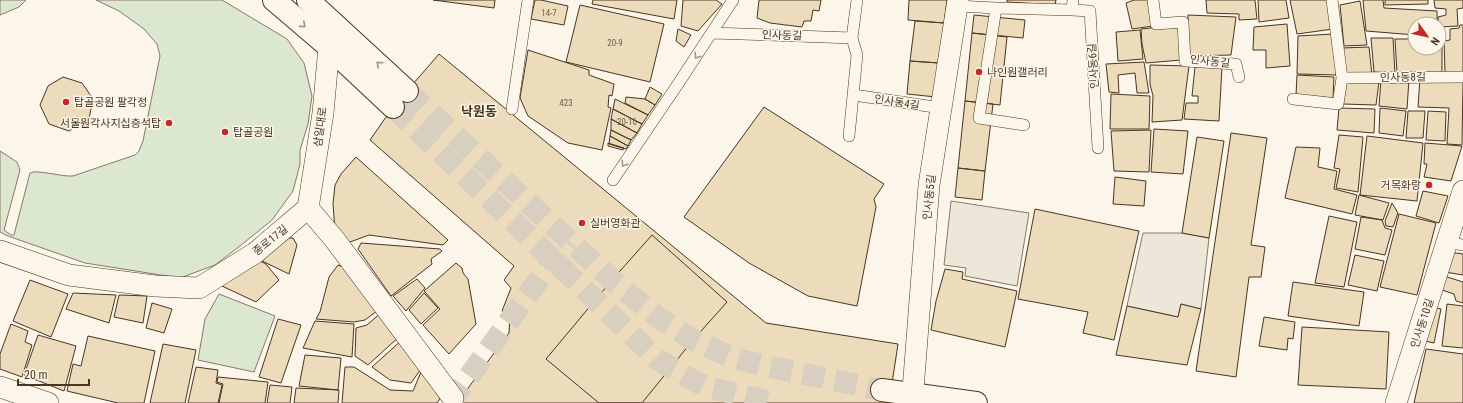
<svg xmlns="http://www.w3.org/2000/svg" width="1463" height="403" font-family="'Roboto Condensed','Noto Sans KR',sans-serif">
  <rect width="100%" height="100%" fill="#fbf6e9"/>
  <path fill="#dce7d0" stroke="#887966" d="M0,0H26L19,7L0,15Z
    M96,0H222L287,39L304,63L312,96L308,124L300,150V164L293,191L272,220L240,246L215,265L180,278L85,263L8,236L0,232V151L17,162L20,170L4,230L11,235H14L30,173C37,169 61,177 73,176L135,155L139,151L143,141L160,56L157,44L144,29L119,11Z
    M219,294L275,316L254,372L198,360L205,319Z"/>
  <path fill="#ede7d9" stroke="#887966" d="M951,201L1029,213L1017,286L965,276L966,268L944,265Z
    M1143,233H1182L1209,238L1201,309L1181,304L1178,317L1127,306Z"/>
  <path fill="#ecdcbc" stroke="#4a3520" d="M433,0H495L494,8Z
    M535,0H541L568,6L564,25L531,19Z
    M593,0H677L674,19L592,4Z
    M683,0H716L722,4L698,31L681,26Z
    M759,0H821L819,11L813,10L811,21H804L802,27L770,23L757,18Z
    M909,0H947L944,23L908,20Z
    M1007,0H1056L1055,5L1007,2Z
    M1134,0H1149L1153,26L1132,29L1126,3Z
    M1206,0H1255L1257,19L1239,20V14L1207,13Z
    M1258,0H1286L1289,18L1259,22Z
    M1290,0H1329L1333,29L1297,34Z
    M1363,0H1383L1384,8L1437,11V24H1415V35L1366,31Z
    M1385,0H1428V4L1385,5Z
    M1434,0H1463V8L1457,9L1458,26L1439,27L1438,17L1446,15V9L1435,8Z
    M1360,1L1367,45L1344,46L1340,5Z
    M580,5L664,24L650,82L566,62Z
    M974,15L1025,20L1023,38L972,33Z
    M1188,15L1236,17L1231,55L1188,56Z
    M915,21L944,23L939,63L910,61Z
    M1287,24L1290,66L1266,68V50H1253L1254,27Z
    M1180,25L1181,60L1146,63L1142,44L1141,29Z
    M1460,25H1463V72H1445L1444,41L1450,40V29L1459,28Z
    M678,29L691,35L684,47L676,41Z
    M1140,30L1143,59L1118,61L1116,32Z
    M972,33L1007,37L1000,105L965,101Z
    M1333,34L1337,75L1297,74L1298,36Z
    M1371,38H1393L1395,74L1374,72Z
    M1395,39H1415V48H1439V40L1442,41V73H1397Z
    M1369,47L1372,75H1345L1342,48Z
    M528,50L589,70V75L614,84L612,96L609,95L608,107L611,108L602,150L568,143L528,116L520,98Z
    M439,54L766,323L898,344L889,403H457L509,333L510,317L502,311L511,288L504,280L514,266L370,140L393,107Z
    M910,61L939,63L936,97L907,94Z
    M1144,62L1149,93H1137L1135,73L1118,75L1119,93L1109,92L1106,64Z
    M1150,65L1189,66L1182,120L1152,122L1153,96L1150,84Z
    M1195,67H1222L1219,121L1184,119L1186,103H1198V96H1192Z
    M1297,75L1334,77L1333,98L1296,95Z
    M63,77L82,83L93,99L89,119L69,131L49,124L40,105L48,86Z
    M1420,78L1463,81L1462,145L1447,144L1449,108L1418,107Z
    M1409,79L1407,109L1379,106L1381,80Z
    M1346,82H1379L1376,105L1343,104Z
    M650,87L662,94L655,105L645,99Z
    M1111,94L1150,96L1149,129H1110Z
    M626,97L645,99L655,105L648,115L625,103Z
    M615,99L648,115L642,124L613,109Z
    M965,101L993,104L985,171L958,168Z
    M764,107L884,184L874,199L876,207L857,306L808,296L749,263L684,217Z
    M1339,108L1375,109L1374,133L1337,130Z
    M1380,108L1406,111L1403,136L1379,133Z
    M613,109L642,124L637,133L611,119Z
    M1408,111H1425L1423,138H1406Z
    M1428,111L1446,112L1445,141L1426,140Z
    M611,119L637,133L631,140L611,130Z
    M1154,129L1188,131L1183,174L1151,172Z
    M611,130L631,140L628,146L610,136Z
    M1151,130L1149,172L1114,171L1111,131Z
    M1231,133L1267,138L1251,245L1265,247L1261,277H1249L1236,377L1196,371Z
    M1339,135L1363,137L1358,192L1336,188L1340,169L1334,168Z
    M610,136L628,146L626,149L609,144Z
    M1367,136L1423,143L1417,201L1360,195Z
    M1197,137L1224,141L1209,238L1182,233Z
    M608,143L624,148L623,150L608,146Z
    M1425,143L1462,146L1451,181L1424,177L1427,164H1424Z
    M1296,147L1320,148L1318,167L1337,171L1334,189L1357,195L1352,214L1285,198Z
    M356,157L448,240L443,245L369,235L350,242L342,240L335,230L333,204L335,185L341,174Z
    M958,168L985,171L982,200L955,197Z
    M1115,177L1146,181L1144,206L1113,204Z
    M1423,191L1448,196L1439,223L1416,216Z
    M1359,195L1389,203L1383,220L1355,215Z
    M1392,203L1398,213L1393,227L1386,226L1385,221Z
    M1035,209L1139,231L1114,340L1083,333L1088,312L1018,299Z
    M1399,214L1436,223L1417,295L1380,287Z
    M1329,216L1357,222L1344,287L1315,283Z
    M1361,217L1382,220L1385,228L1392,230L1385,255L1355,249Z
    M652,235L727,302L693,340L642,403H599L546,359L612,280Z
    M288,238H293L297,245L289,274L256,258Z
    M361,243L440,249L442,251L431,259L432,264L391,296L358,249Z
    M1449,252L1463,254V275L1445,272Z
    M1355,255L1384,261L1377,291L1348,285Z
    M254,258L266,264L279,280L256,302L222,286Z
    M456,263L462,268L463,273L468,279L476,324L449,354L423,325L440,309L424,291Z
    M338,265L351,270L381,308L365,320L354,322L316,319L320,312L329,277Z
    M945,269L963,272L962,279L1017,291L1005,347L931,330L936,301Z
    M1444,276L1463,282V303L1456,301L1454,294L1439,289Z
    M417,279L425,288L406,311L393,296Z
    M30,280L68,294L51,337L13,321Z
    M1293,282L1364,292L1359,326L1288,316Z
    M73,293L116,295L109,323L66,309Z
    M424,293L438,308L421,324L409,310Z
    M119,295L147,296L143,323L114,317Z
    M152,303L172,309L164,333L146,328Z
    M1181,304L1201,309L1187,365L1116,355L1127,306L1178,317Z
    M1447,304L1463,306V348L1442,346Z
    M1434,307L1441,309L1434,343L1425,341Z
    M383,311L401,335L368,365L355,356L356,328L367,325Z
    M1264,317L1295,322L1293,339L1288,338L1287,350L1259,346Z
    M278,319L301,325L281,383L259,377Z
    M315,321L354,324L352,357L303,348Z
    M11,324L28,331L25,342L32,345L22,377L0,369V354Z
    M1302,327L1389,332L1386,389L1298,385Z
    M38,335L76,346L64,391L24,375Z
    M88,336L155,351L144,403H118L67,391L73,364L81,366Z
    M403,339L423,366L411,383L390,380L372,367Z
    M163,344L196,350L185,403H150Z
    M1426,349L1463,354V403H1414Z
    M305,355L341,358L338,390L299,386Z
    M196,367L218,370L216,383L222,385L218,403H188Z
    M345,367H354L390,390L413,391L421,372L445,391L437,403H342Z
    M218,377L268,382L265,403H219L223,384L217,382Z
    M270,385L292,387L290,403H267Z
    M296,388L339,390L338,403H294Z"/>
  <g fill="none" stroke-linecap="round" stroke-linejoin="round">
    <path stroke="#d8cfc1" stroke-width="22" stroke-dasharray="22 11" stroke-linecap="butt" d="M450,403L553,260L569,241"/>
    <path stroke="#d8cfc1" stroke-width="22" stroke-dasharray="22 11" stroke-linecap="butt" d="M407,91L612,280L660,319L693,340L731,357L761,365L882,390
      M393,107L657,359L689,378L707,387L775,403"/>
    <defs>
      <path id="service" d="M1073,0L1072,10L1090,11L1098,148
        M1153,0L1156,24L1183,22L1185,61L1236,64L1239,77
        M1332,0L1342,78L1463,77
        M957,6L996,8L1072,10
        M996,8L979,118L1024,125
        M712,33L852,38
        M854,95L941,108
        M1293,99L1338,104L1342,78
        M512,109L528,0
        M849,136L857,55L852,38L857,0
        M613,180L678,84L733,0
        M1447,242L1463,245"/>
      <path id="minor" d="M308,208L335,240L453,398
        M308,208L323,113L329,47
        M0,251L69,275L155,286L199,288L255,253L308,208
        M0,387L48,403
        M912,403L929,185L958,0
        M1396,403L1463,191"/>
      <path id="primary" d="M274,0L329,47L393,107
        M308,0L407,91
        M882,390L976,403"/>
    </defs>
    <use href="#service" stroke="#4a3520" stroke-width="12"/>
    <use href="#minor" stroke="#4a3520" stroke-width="22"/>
    <use href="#primary" stroke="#4a3520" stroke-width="24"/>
    <use href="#service" stroke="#fbf6e9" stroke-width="11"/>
    <use href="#minor" stroke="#fbf6e9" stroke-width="21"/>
    <use href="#primary" stroke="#fbf6e9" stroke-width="22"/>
  </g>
  <defs><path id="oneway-chevron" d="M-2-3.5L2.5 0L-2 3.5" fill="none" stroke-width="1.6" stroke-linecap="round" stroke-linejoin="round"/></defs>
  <g stroke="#a29684">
    <use href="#oneway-chevron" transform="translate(303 25) rotate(40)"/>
    <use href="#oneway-chevron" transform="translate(697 56) rotate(123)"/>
    <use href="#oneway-chevron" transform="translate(379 64) rotate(-138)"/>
    <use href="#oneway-chevron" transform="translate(624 164) rotate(124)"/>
  </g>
  <g fill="#c62828" stroke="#fbf6e9" stroke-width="1.5">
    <circle cx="979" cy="72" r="4"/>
    <circle cx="66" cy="102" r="4"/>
    <circle cx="169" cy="123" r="4"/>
    <circle cx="225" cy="132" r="4"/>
    <circle cx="1429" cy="185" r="4"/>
    <circle cx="582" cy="223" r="4"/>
  </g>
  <g text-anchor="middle" stroke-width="3" stroke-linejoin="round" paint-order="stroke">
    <g font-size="9" fill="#725f47">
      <text x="549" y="16">14-7</text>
      <text x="615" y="46">20-9</text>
      <text x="566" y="106">423</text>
      <text x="627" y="125">20-16</text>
    </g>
    <g font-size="11" fill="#4a3520" stroke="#fbf6e9">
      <text transform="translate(782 35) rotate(2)" y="4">인사동길</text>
      <text transform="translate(1210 61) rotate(6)" y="4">인사동길</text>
      <text transform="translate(1093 66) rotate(-94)" y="4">인사동6길</text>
      <text transform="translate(1403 77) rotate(-1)" y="4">인사동8길</text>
      <text transform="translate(897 102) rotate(9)" y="4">인사동4길</text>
      <text transform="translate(320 127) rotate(-82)" y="4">삼일대로</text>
      <text transform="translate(929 197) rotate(-84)" y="4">인사동5길</text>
      <text transform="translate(270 240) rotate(-39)" y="4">종로17길</text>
      <text transform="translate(1422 323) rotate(-72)" y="4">인사동10길</text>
    </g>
    <g font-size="11" fill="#4a3520" stroke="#fbf6e9" text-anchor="start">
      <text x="987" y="76">나인원갤러리</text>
      <text x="74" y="106">탑골공원 팔각정</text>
      <text x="161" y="127" text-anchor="end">서울원각사지십층석탑</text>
      <text x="233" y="136">탑골공원</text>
      <text x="1421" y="189" text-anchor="end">거목화랑</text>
      <text x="590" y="227">실버영화관</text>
    </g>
    <g font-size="13" font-weight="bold" fill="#4a3520" stroke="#fbf6e9">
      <text x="479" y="116">낙원동</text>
    </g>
  </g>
  <g transform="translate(1427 36) rotate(123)"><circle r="19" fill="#fbf6e9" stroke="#b4a999"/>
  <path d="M0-3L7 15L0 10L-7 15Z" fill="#c62828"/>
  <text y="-6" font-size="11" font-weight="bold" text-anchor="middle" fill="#4a3520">N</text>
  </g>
  <path d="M18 379v6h71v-6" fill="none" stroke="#4a3520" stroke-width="2"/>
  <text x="24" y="379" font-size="12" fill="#4a3520" stroke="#fbf6e9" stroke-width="3" paint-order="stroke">20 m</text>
</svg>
